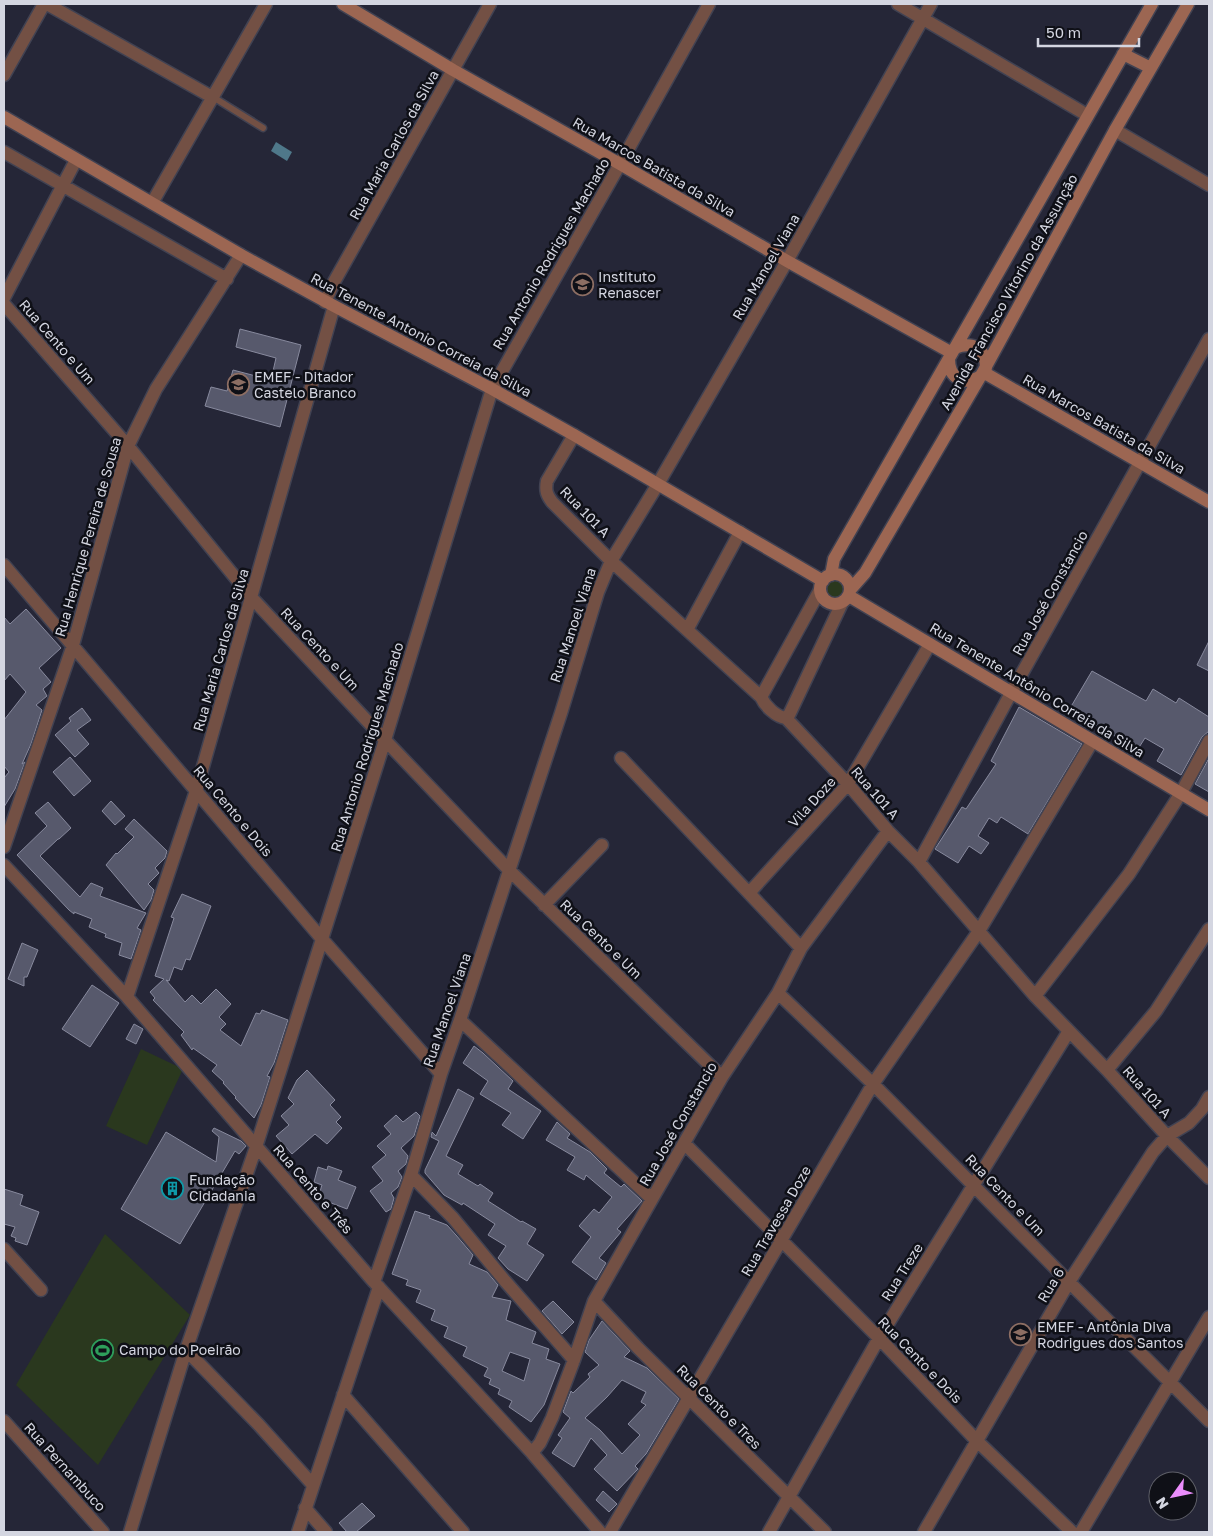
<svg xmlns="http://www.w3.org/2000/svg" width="1213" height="1536" font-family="'Golos Text',sans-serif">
  <rect width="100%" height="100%" fill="#252637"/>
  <path fill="#2a381e" d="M824 589a11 11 0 1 1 22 0a11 11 0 1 1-22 0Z
    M141,1049L183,1069L147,1145L106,1126Z
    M105,1234L190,1315L98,1465L16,1385Z"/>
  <path fill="#4f788a" d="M276,142L292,152L287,161L271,151Z"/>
  <path fill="#57596c" stroke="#888a9e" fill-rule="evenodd" d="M240,329L301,345L280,427L205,406L211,387L227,391L233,370L271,380L276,358L236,347Z
    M26,609L61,648L39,668L51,682L43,689L47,696L36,705L42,710L31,744L22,764L25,762L15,789L4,807V778L9,772L4,766V720L26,692L10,674L4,681V617L10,624Z
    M1209,641V671L1197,665Z
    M1092,671L1146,701L1153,689L1176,703L1179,698L1209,717V731L1202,737L1181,775L1157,761L1164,749L1145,738L1138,749L1069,710Z
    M1019,707L1082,744L1028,834L1001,817L997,823L989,818L978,836L989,843L981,854L969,846L958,863L935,849L962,807L966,809L996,764L991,761Z
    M82,708L91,720L77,730L89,744L75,757L55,735L71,721L69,718Z
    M70,757L91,781L74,796L53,772Z
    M1209,758V792L1195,784Z
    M111,801L125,816L115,825L102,811Z
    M48,802L71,828L59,839H58L40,856L80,897L91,883L103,888L100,896L146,913L137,928L141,930L131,959L119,955L122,943L105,937L106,934L89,927L92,919L74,912V914L69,910L17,855L47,826L35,813Z
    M134,819L167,851L165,858L155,868L159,873L148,884L154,890L151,900L144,910L106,865L116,853L117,854L134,837L125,829Z
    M182,894L211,906L190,960L186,959L182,970L174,967L169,981L166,980L185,1002L192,995L201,1004L216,989L231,1004L219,1017L226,1024L220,1030L241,1046L256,1013L260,1014L262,1010L288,1020L274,1063L267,1076L270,1077L261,1105L254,1118L235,1098L236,1097L223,1083L224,1082L212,1071L217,1065L193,1048L192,1050L181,1035L184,1032L153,1000L155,998L150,992L164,979L155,976L174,918L171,917Z
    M22,943L38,950L27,977H24V986L8,979Z
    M92,985L119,1003L90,1047L62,1029Z
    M134,1024L143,1029L136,1044L126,1039Z
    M474,1046L483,1053L513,1081L508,1089L541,1111L523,1139L502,1125L511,1113L480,1094L488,1081L463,1063Z
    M307,1070L335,1100L330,1105L341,1117L336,1122L342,1128L327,1144L315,1134L292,1154L276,1136L289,1125L281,1116L294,1104L288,1098L297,1080Z
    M458,1089L474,1098L446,1156L463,1165L458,1174L478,1186L480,1184L493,1193L488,1201L521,1222L522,1221L536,1229L527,1244L544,1255L527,1281L508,1269L498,1258L506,1246L488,1235L495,1224L463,1203L462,1205L444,1195L425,1173V1170L439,1141L431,1137L432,1132L436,1136Z
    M416,1112L420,1116L414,1136L401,1148L408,1156L406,1164L398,1171L402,1177L398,1187L391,1193L394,1198L391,1209L386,1212L370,1191L383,1181L372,1167L386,1155L377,1146L391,1134L384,1126L396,1115L403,1122Z
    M557,1122L570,1134L567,1138L590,1152L607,1169L604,1173L621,1187L624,1184L642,1201L617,1229L621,1232L599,1258L606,1263L596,1280L572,1262L591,1237L579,1226L594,1209L599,1213L612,1197L586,1175L584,1180L567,1170L575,1157L546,1140Z
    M214,1128L241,1141L246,1146L239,1154L235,1151L180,1244L121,1209L166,1132L216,1162L219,1137L212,1131Z
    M328,1166L342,1171L338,1180L356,1187L347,1209L318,1198L322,1185L314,1182L318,1167L327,1170Z
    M4,1189L23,1195L20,1205L39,1212L27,1245L15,1241L16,1238L11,1236L15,1227L4,1224Z
    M415,1211L430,1216L429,1218L447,1225L456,1235L473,1255L469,1264L487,1272L498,1285L492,1297L511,1301L506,1320L536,1332L532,1343L549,1349L546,1359L560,1364L544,1405L531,1422L509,1407L512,1401L498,1394L500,1389L489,1384L491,1379L484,1376L488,1368L463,1356L467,1347L444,1337L448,1327L431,1320L435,1310L416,1302L421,1290L406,1285L408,1280L392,1274ZM510,1352L530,1359L524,1381L502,1371Z
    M553,1301L574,1322L562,1334L542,1311Z
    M602,1321L630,1351L624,1357L647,1368L679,1399L646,1454L635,1466L638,1469L617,1491L594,1469L607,1455L591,1438L574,1467L552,1453L562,1438L558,1435L570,1418L563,1412L571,1391L573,1393L590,1377L588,1374L599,1365L585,1352L589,1340ZM622,1380L646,1392L641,1402L646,1405L628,1424L640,1435L622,1454L600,1430L585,1418L607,1397Z
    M603,1491L617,1504L609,1512L596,1500Z
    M362,1503L375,1516L356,1532H347L339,1523Z"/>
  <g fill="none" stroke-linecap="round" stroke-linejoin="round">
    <defs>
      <path id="service" d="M213,97L263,128"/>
      <path id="minor" d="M47,4L212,97
        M898,4L1087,115
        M4,75L44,4
        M1115,130L1209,185
        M4,152L227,279
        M152,203L266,4
        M4,298L76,160
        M325,302L334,282L490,4
        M4,304L128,446L252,598L385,740L509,870L722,1077
        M574,435L547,481C545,491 547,495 552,502L611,561L761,697C765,706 776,717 786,718L848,784L888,831L919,862L1035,996L1107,1070L1167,1136L1209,1178
        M4,565L322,939L441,1074
        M687,630L740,532
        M761,697L820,590
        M786,718L789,715L842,603
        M621,758L801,948
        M4,847L73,645L128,446L156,389L241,255
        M919,862L1011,693L1209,339
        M4,865L127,997L374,1282L532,1453L600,1532
        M749,893L848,784L930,644
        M544,905L602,845
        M778,993L873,1084L1069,1282L1209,1421
        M1035,996L1129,874L1181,793L1209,741
        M127,997L196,791L334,306
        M460,1020L652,1199
        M1107,1070L1156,1011L1209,929
        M684,1143L879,1338L977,1441L1072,1532
        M411,1175L453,1218L505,1281L574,1360
        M4,1249L41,1290
        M374,1282L411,1175L441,1074L460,1020L561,713L598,592L611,561L658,484L787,261L931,4
        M594,1301L638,1348L825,1532
        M186,1350L259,1425L313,1485
        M343,1395L463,1532
        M532,1453L540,1443L552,1418L574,1360L594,1301L652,1199L722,1077L778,993L801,948L888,831
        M305,1508L326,1532
        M130,1532L186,1350L256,1147L322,939L385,740L492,389L620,164L709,4
        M298,1532L379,1287
        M610,1532L873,1084L979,931L1092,742
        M769,1532L879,1338L1069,1031
        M924,1532L1069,1282L1153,1152L1167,1136L1189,1123L1202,1109L1209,1097
        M1081,1532L1209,1317"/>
      <path id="tertiary" d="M4,1421L103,1532"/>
      <path id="secondary" d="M343,4L453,70L620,164L787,261L952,353
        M1123,54L1151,68
        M4,117L241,255L334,306L492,389L574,435L823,581
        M955,348C972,341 986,348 986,368
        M949,359C949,379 964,386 981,376
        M983,372L1209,502
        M820 589a15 15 0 1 1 30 0a15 15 0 1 1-30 0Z
        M831,575L834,559L1152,4
        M850,590L865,573L983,372L1115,130L1188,4
        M849,596L1209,810"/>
    </defs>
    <use href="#service" stroke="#414252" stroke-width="9"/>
    <use href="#minor" stroke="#414252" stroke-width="15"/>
    <use href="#tertiary" stroke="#414252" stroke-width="15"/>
    <use href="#secondary" stroke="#414252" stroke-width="15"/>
    <use href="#service" stroke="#735044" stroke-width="6"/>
    <use href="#minor" stroke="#735044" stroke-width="12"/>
    <use href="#tertiary" stroke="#735044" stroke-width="12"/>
    <use href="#secondary" stroke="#9c6652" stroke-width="12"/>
  </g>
  <defs>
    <symbol id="school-ring" viewBox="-11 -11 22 22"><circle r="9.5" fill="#0f1017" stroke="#8d6e63" stroke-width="1.5"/><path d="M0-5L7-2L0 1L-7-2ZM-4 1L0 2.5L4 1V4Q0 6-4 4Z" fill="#8d6e63"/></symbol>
    <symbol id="building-ring" viewBox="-11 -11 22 22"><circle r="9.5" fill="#0f1017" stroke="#0f9aa8" stroke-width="1.5"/><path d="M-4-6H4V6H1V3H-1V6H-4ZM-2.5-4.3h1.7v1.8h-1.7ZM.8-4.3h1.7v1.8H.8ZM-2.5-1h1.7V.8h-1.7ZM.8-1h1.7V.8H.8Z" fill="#0f9aa8"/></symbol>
    <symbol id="stadium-ring" viewBox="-11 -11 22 22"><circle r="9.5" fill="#0f1017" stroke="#2e9e5b" stroke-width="1.5"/><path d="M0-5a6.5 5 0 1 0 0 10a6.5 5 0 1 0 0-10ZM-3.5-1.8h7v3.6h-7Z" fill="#2e9e5b"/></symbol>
  </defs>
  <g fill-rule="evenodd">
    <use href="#school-ring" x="570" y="272" width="25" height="25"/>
    <use href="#school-ring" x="226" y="372" width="25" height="25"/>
    <use href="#building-ring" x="160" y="1176" width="25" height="25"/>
    <use href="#school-ring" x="1008" y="1322" width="25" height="25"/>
    <use href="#stadium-ring" x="90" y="1338" width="25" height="25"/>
  </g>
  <g text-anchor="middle" stroke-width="5" stroke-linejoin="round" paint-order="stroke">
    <g font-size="14" fill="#d4d6e1" stroke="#0f1017">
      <text transform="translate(394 145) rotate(-61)" y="5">Rua Maria Carlos da Silva</text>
      <text transform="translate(654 167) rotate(30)" y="5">Rua Marcos Batista da Silva</text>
      <text transform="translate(551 254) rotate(-60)" y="5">Rua Antonio Rodrigues Machado</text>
      <text transform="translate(766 267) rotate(-60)" y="5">Rua Manoel Viana</text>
      <text transform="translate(1009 292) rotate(-61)" y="5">Avenida Francisco Vitorino da Assunção</text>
      <text transform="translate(421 335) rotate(28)" y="5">Rua Tenente Antonio Correia da Silva</text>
      <text transform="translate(57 342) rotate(49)" y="5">Rua Cento e Um</text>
      <text transform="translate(1104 424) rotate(30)" y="5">Rua Marcos Batista da Silva</text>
      <text transform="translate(585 512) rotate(46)" y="5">Rua 101 A</text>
      <text transform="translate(88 537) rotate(-74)" y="5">Rua Henrique Pereira de Sousa</text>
      <text transform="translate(1050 593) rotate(-61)" y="5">Rua José Constancio</text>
      <text transform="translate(573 625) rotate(-72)" y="5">Rua Manoel Viana</text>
      <text transform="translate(320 649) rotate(47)" y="5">Rua Cento e Um</text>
      <text transform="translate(221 650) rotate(-74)" y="5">Rua Maria Carlos da Silva</text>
      <text transform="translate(1037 690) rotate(31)" y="5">Rua Tenente Antônio Correia da Silva</text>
      <text transform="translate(367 747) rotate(-73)" y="5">Rua Antonio Rodrigues Machado</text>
      <text transform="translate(875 793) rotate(49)" y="5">Rua 101 A</text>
      <text transform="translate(812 802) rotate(-48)" y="5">Vila Doze</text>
      <text transform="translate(233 811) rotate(50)" y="5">Rua Cento e Dois</text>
      <text transform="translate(601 939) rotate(44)" y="5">Rua Cento e Um</text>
      <text transform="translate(447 1010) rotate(-71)" y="5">Rua Manoel Viana</text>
      <text transform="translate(1147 1092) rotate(48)" y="5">Rua 101 A</text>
      <text transform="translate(678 1124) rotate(-60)" y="5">Rua José Constancio</text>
      <text transform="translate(313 1189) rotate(49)" y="5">Rua Cento e Três</text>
      <text transform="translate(1005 1195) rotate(46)" y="5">Rua Cento e Um</text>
      <text transform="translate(776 1221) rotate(-60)" y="5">Rua Travessa Doze</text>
      <text transform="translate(902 1272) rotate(-58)" y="5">Rua Treze</text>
      <text transform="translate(1051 1285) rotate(-59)" y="5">Rua 6</text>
      <text transform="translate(920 1360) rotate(46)" y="5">Rua Cento e Dois</text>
      <text transform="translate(719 1407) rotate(45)" y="5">Rua Cento e Tres</text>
      <text transform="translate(65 1467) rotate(48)" y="5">Rua Pernambuco</text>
    </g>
    <g font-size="14" fill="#d4d6e1" stroke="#0f1017" text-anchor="start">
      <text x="598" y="282">Instituto<tspan x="598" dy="16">Renascer</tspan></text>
      <text x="254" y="382">EMEF - Ditador<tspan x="254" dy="16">Castelo Branco</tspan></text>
      <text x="189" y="1185">Fundação<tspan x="189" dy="16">Cidadania</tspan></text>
      <text x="1037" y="1332">EMEF - Antônia Diva<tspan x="1037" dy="16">Rodrigues dos Santos</tspan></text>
      <text x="119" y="1355">Campo do Poeirão</text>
    </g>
  </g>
  <rect width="1213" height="1536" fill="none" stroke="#d4d6e1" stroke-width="10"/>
  <g transform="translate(1173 1496) rotate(237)"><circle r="24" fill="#0f1017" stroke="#5e5f68"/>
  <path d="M0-4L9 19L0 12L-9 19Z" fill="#eb8dfc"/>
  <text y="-8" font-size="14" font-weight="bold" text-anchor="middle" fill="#d4d6e1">N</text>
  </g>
  <path d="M1038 38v8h101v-8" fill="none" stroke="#d4d6e1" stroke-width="2.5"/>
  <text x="1046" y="38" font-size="15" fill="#d4d6e1" stroke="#0f1017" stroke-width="4" paint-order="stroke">50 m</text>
</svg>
